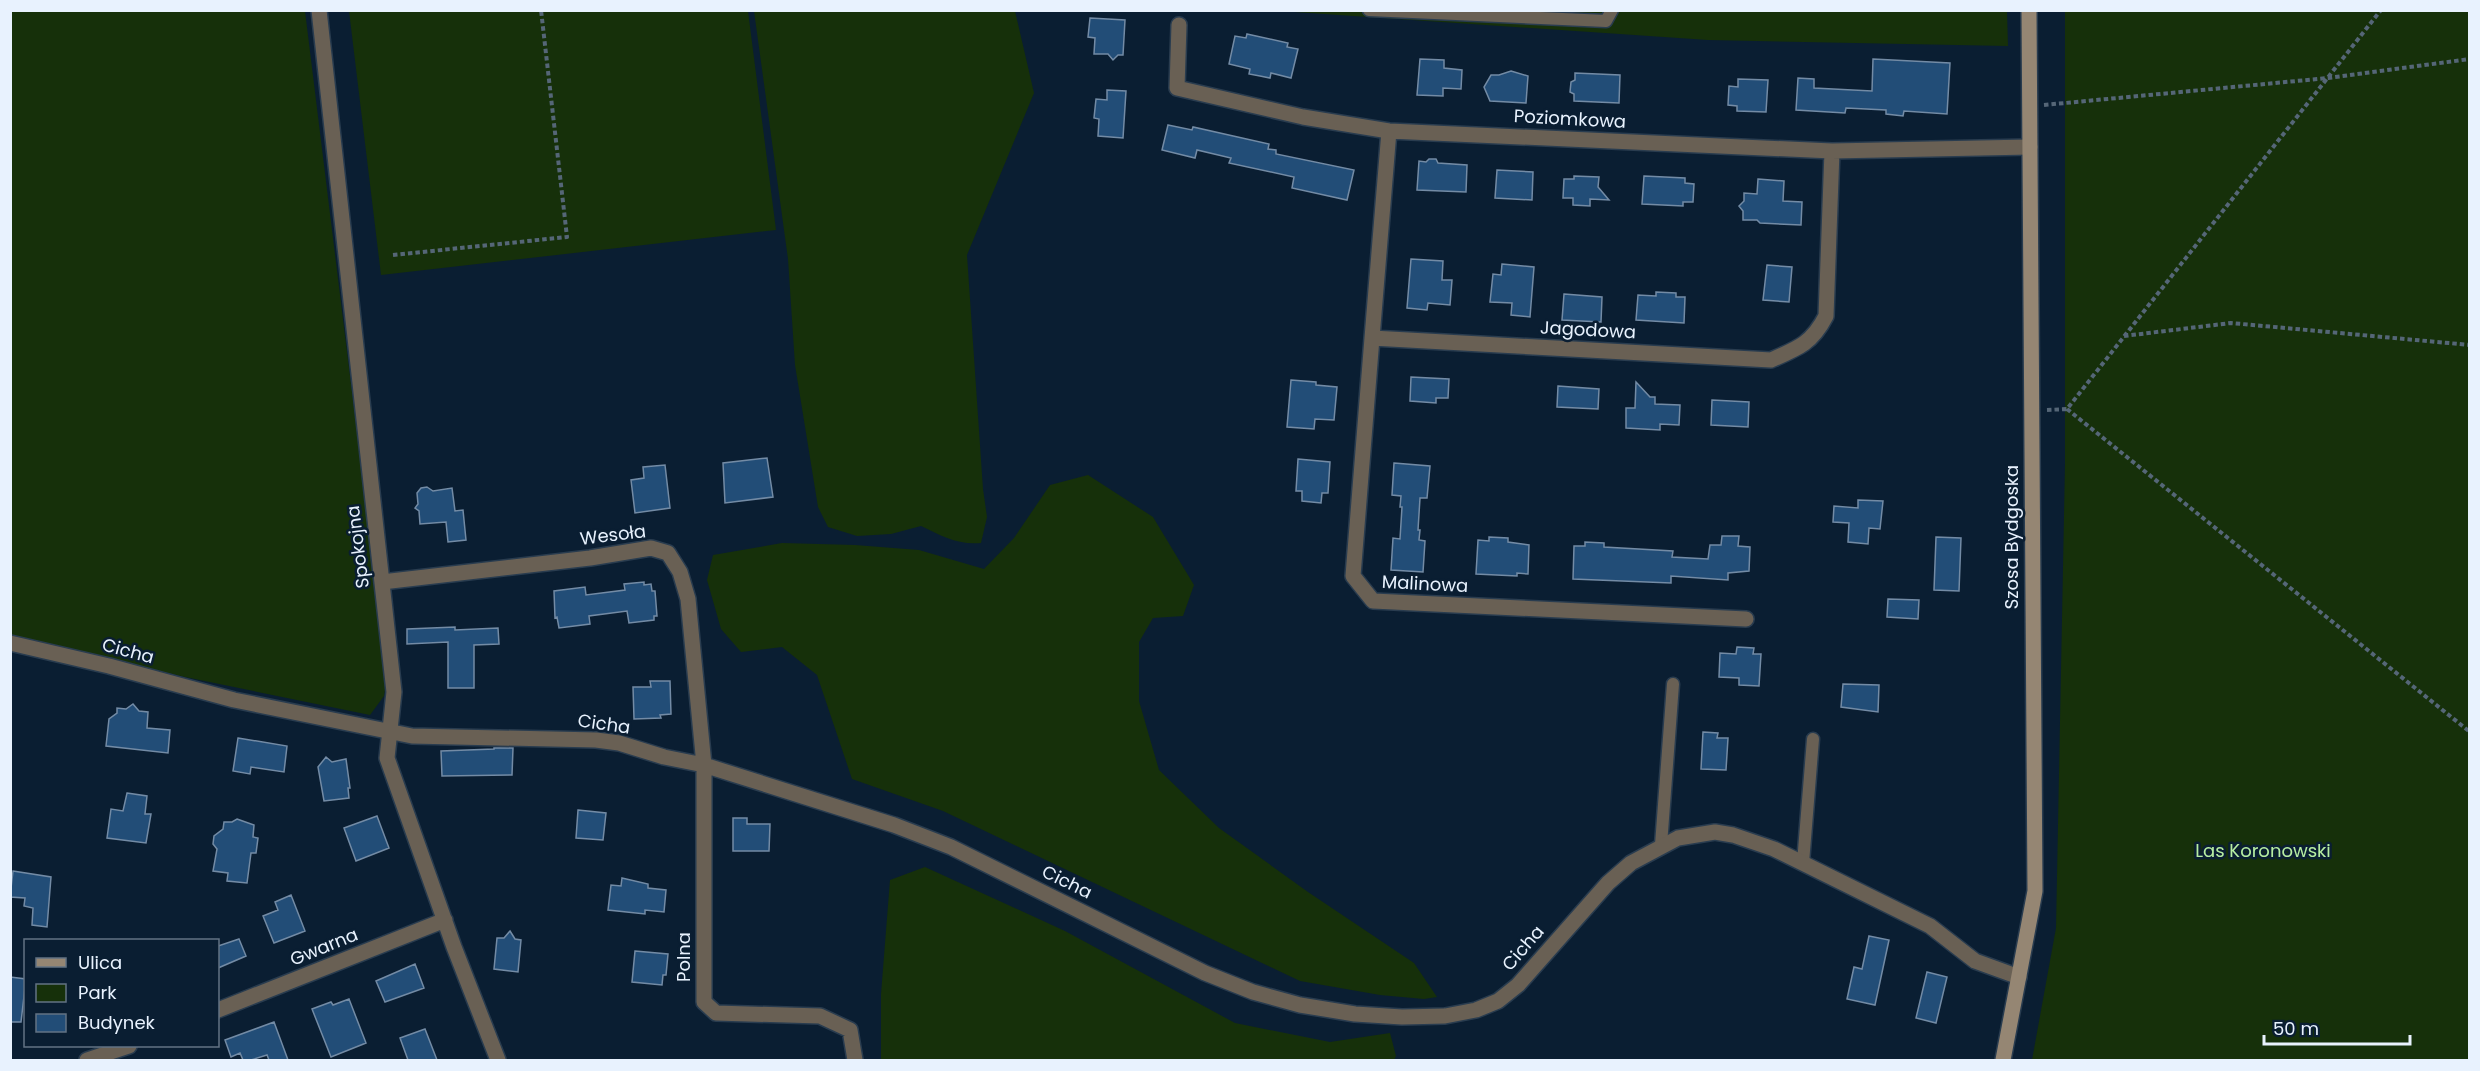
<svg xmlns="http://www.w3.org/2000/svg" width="2480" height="1071" font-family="Poppins,sans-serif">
  <rect width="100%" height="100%" fill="#0a1e32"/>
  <path fill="#16300a" d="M11,11H305L387,676L384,696L370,715L185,677L11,635Z
    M349,11H748L776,230L381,275Z
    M754,11H1015L1034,93L967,255L983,489L987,517L981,543C957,545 942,536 921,526L891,534L857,536L828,527L818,507L795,365L788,259Z
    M1280,11H2007L2008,46L1708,40Z
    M2065,11H2469V1060H2032L2056,928L2065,464Z
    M1088,475L1153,517L1194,585L1183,616L1153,618L1139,642V701L1159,770L1219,828L1308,892L1414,963L1437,997L1424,999L1380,995L1300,981L943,811L852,779L817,675L782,647L741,652L721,629L707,580L713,555L782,543L855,545L919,550L984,569L1014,538L1050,485Z
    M925,867L1065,931L1235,1023L1330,1042L1390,1033L1396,1056L1394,1060H881V994L890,880Z"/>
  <path fill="#224d77" stroke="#738ba5" stroke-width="1.5" d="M1090,18L1125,20L1123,55H1118L1113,60L1108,54H1094L1095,38L1088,37Z
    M1247,34L1288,43L1287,47L1298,49L1291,78L1271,73L1270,78L1260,76L1249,74L1250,69L1229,64L1235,36L1246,38Z
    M1420,59L1444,60V68L1462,70L1461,89L1443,88V96L1417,95Z
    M1873,59L1950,63L1947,114L1904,111L1903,116L1886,114V110L1846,108L1845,113L1796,110L1798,78L1814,79V88L1872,91Z
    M1511,71L1528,76L1526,103L1490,101L1484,87L1491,75H1499Z
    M1575,73L1620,75L1619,103L1574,101V94L1570,92L1571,82L1575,80Z
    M1738,79L1768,80L1766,112L1737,111V106L1728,105L1729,86L1738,87Z
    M1107,90L1126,91L1123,138L1098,136L1099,119L1094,118L1096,99L1107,100Z
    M1168,125L1192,130L1193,127L1269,144L1268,149L1276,150V154L1354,170L1347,200L1292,188L1294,177L1229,163L1231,158L1197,150L1195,158L1162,150Z
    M1429,159H1436L1438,163L1467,165L1466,192L1417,190L1419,161L1426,162Z
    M1497,170L1533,172L1532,200L1495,198Z
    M1574,176L1599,177L1598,187L1609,200L1590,199V206L1573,205V198H1563L1564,179H1574Z
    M1644,176L1685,178V183L1694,184L1693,202H1683V206L1642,204Z
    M1758,179L1784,181L1783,201L1802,202L1801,225L1760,223L1757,220H1743V211L1739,206L1744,201V193L1757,194Z
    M1411,259L1443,261L1442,280H1452L1450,305L1428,303L1427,310L1407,308Z
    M1502,264L1534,267L1530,317L1511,315L1512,303L1490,302L1493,274L1501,275Z
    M1767,265L1792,267L1789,302L1763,300Z
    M1656,292L1676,293V297H1685L1684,323L1636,320L1638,295L1656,296Z
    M1564,294L1602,297L1601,322L1562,320Z
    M1411,377L1449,379L1448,398H1436V403L1410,401Z
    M1291,380L1316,382V385L1337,387L1334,420L1315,419L1314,429L1287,427Z
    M1636,382L1650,397H1655V404L1680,405L1679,425L1660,424V430L1626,428V408H1635Z
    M1558,386L1599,389L1598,409L1557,407Z
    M1712,400L1749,402L1748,427L1711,425Z
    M767,458L773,497L725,503L723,463Z
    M1298,459L1330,462L1328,493H1322L1321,503L1302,501V491H1296Z
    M1394,463L1430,466L1427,498H1420L1418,530H1420L1419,540L1425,541L1423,572L1391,570L1393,538L1400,539L1402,507H1400L1401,496L1392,495Z
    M665,465L670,508L635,513L631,480L644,478L643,467Z
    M427,487L433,491L452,488L455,511L463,510L466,540L448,542L446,522L420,524L419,511L415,508L418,504L417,493L421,488Z
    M1858,500L1883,501L1880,529L1869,528L1868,544L1848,542L1849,523L1833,522L1834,506L1858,508Z
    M1722,536H1739L1738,546L1750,547L1749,571L1728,573V580L1671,576V583L1573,579L1574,546H1585V542L1604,543V547L1673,551L1672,557L1708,559L1710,545H1721Z
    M1489,537L1508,538V542L1529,545L1528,574L1517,573V576L1476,574L1478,540L1489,541Z
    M1936,537L1961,538L1959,591L1934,590Z
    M644,582V585L651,584L652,591H655L657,616H654V620L629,623L627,611L589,616L590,624L559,628L557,617L555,618L554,591L585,587L586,595L625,590L624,584Z
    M1888,599L1919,600L1918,619L1887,617Z
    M455,627V630L498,628L499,644L474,645V688H448V642L407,644V629Z
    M1737,647L1754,648L1753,654H1761L1759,686L1739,685V678L1719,677L1720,653L1736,654Z
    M650,681H670L671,714L660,715L661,718L634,719L633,687H651Z
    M1843,684L1879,685L1878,712L1841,707Z
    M133,704L139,711L148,712L147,728L170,730L168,753L106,746L109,719L117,713V708L126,709Z
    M1703,732L1718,733L1717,738H1728L1726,770L1701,769Z
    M238,738L287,746L284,772L251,767L250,774L233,771Z
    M494,748H513L512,775L442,776L441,751L494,749Z
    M326,757L332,762L346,759L350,788H348L349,798L324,801L318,767Z
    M127,793L147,796L145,814H151L146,843L107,838L111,809L123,811Z
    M578,810L606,813L603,840L576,838Z
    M377,816L389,848L356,861L344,828Z
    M733,818H747V824H770L769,851H733Z
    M237,819L254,825L253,837L258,838L256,853H251L247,883L227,881L228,873L213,871L217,849L213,844L214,836L223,829L224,822H232Z
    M13,871L51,877L47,927L32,925L33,908L24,906L25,898L10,897Z
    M622,878L648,884V888L666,890L664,912L645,910V914L608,910L611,885L621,886Z
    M291,895L305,931L274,943L263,916L278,910L275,902Z
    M510,931L515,939L521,940L518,972L494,969L497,938H504Z
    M1869,936L1889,940L1875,1005L1847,999L1854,967L1862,969Z
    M239,939L246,956L218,968V946Z
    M635,951L668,954L666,975H663L662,985L632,982Z
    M415,964L424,988L385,1002L376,981Z
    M1927,972L1947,977L1936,1023L1916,1018Z
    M10,977L26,979L21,1022H10Z
    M349,999L366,1043L331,1057L312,1009L331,1002L333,1005Z
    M274,1022L288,1060H269L267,1055L251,1060H243L240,1053L231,1057L225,1040Z
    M425,1029L437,1060H408L400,1038Z"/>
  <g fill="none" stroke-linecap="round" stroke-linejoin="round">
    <defs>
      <path id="lane" d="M1369,10L1606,21L1612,10
        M1661,845L1673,684
        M1803,863L1813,739"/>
      <path id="street" d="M319,10L394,692L387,758L454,947L498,1060
        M1179,25L1177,88L1303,117L1389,131L1832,151L2030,147
        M1389,131L1372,338L1771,360C1799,348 1812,343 1826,316L1832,151
        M1372,338L1353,576L1373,601L1746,619
        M382,582L590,558L651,548L668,553L680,572L688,599L704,765V1002L716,1013L820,1016L850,1030L855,1060
        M10,643L109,666L234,700L412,736L596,740L619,743L664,757L704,765L894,825L951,847L1205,973L1253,992L1300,1005L1355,1014L1402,1017L1445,1016L1476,1010L1498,1001L1518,985L1608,883L1631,863L1678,838L1715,832L1733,835L1774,849L1930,926L1975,961L2019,977
        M218,1010L445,920
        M87,1060L129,1046"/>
      <path id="secondary" d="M2003,1060L2035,891L2029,10"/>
    </defs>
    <use href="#lane" stroke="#293c4f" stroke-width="15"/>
    <use href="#street" stroke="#293c4f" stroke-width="18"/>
    <use href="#secondary" stroke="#293c4f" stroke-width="18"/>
    <path stroke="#567" stroke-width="4" stroke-dasharray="4.5 3" stroke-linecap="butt" d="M513,10H520
      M2044,105L2328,78L2470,59
      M393,255L567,237L541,10
      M2124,336L2231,323L2470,345
      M2067,409L2470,732
      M2047,410L2067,409L2381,10"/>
    <use href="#lane" stroke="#696054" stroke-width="12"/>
    <use href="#street" stroke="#696054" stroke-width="15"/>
    <use href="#secondary" stroke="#958673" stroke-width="15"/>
  </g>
  <g text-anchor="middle" stroke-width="5" stroke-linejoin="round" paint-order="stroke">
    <g font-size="18" fill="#e8f2fe" stroke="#0a1e32">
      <text transform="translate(1570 119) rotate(3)" y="6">Poziomkowa</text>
      <text transform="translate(1588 330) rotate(3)" y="6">Jagodowa</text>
      <text transform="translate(613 535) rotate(-7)" y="6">Wesoła</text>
      <text transform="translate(2012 537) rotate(-90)" y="6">Szosa Bydgoska</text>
      <text transform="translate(358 547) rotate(-97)" y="6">Spokojna</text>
      <text transform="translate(1425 584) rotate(3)" y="6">Malinowa</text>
      <text transform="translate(128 651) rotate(15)" y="6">Cicha</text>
      <text transform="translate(604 724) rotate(8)" y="6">Cicha</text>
      <text transform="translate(1067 882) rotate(26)" y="6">Cicha</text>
      <text transform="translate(324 947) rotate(-22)" y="6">Gwarna</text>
      <text transform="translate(1523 948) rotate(-49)" y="6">Cicha</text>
      <text transform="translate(684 957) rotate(-90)" y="6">Polna</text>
    </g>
    <g font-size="18" fill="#b7eea2" stroke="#0a1e32">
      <text x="2263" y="857">Las Koronowski</text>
    </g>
  </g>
  <rect width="2480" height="1071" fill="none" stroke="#e8f2fe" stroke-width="24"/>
  <rect x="24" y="939" width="195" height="108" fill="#0a1e32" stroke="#637384" stroke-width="1.5"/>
  <rect x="36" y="958" width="30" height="9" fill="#958673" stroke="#637384" stroke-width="1.5"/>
  <text x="78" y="969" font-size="18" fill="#e8f2fe">Ulica</text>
  <rect x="36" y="984" width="30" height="18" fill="#16300a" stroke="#637384" stroke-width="1.5"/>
  <text x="78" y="999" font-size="18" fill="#e8f2fe">Park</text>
  <rect x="36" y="1014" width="30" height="18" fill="#224d77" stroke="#637384" stroke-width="1.5"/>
  <text x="78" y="1029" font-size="18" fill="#e8f2fe">Budynek</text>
  <path d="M2264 1035v9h146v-9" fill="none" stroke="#e8f2fe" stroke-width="3"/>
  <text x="2273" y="1035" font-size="18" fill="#e8f2fe" stroke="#0a1e32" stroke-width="4.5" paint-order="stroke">50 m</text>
</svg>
